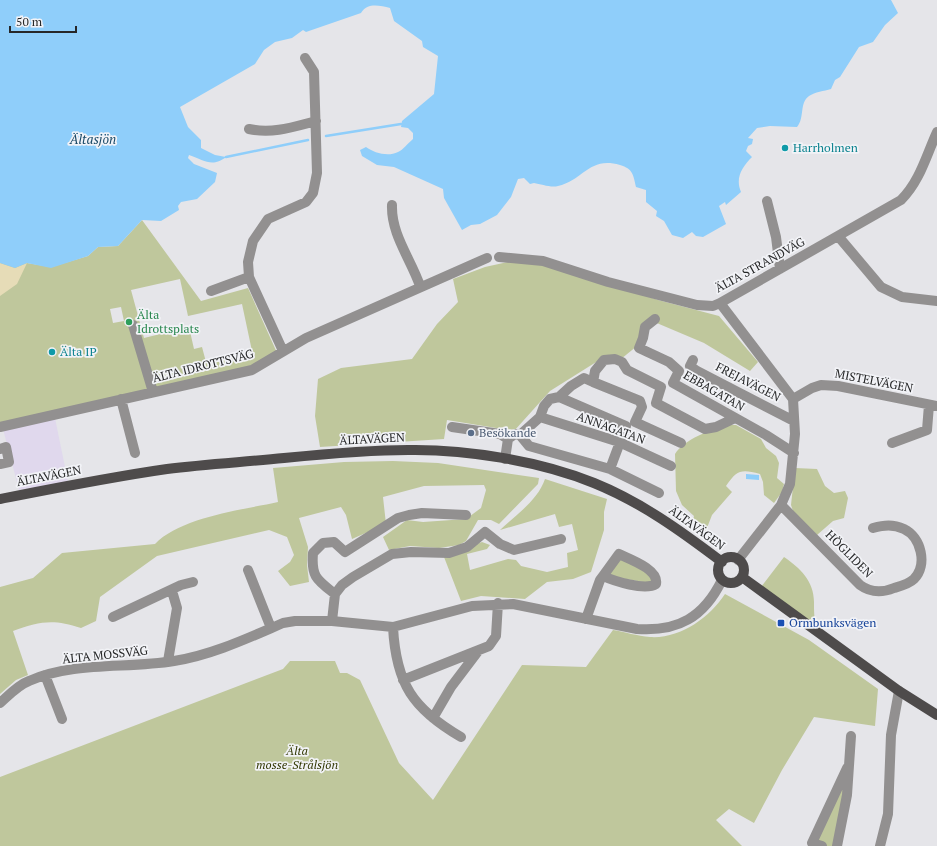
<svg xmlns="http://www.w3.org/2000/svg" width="937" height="846" font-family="'PT Serif',serif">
  <rect width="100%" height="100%" fill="#e5e5e9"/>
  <path fill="#e0d8ed" d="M55,418L68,482L19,490L3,429Z"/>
  <path fill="#bfc79c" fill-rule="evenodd" d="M142,220L201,301L248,288L278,355L259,366L0,426V263H27L51,267L88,256L98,247L118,246ZM180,279L188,316L242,304L252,351L206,362L202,347L194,349L189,327L144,338L131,290ZM121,307L124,321L113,323L110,309Z
    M512,261L558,266L658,300L719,316L758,362L750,371L704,343L652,321L637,346L621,359H601L550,391L514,431L447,420L444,439L320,447L315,416L318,379L341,368L412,359L437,324L458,302L453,279L485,267Z
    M727,425H736L761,439L766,448L776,456L779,463L777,478L784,484L782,492L774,503L764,495L763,482L760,474C741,469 737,470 726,486L732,492L712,515L705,533L691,525L694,516L682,505L676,491L675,454C684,439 711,430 727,425Z
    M393,461L438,463L539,478L538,484L499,524L491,520H478L466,541L459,545L439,548L410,546L389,550L383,537L407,520L423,522L466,519L481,508L486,490L484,485L424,486L383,497L386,524L352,539L346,515L341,507L299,518L308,547L307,565L309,582L290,586L278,571L290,562L294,555L287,537L269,530L157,556L100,597L96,621L81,628C54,619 40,621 13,631L28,675L16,680L0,694V587L33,578L62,553L155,544C181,517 242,510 278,502L273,468L344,462Z
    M795,468L817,469L825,486L834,493L845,491L848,498L844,518L833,521L817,535L793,511L791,505Z
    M545,479L607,499L604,512V530L591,572L573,579L547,582L525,599L481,596L461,601L444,557L482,542L490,545L487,549L467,554L470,570L508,559L516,560L521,566L547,572L568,567L567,553L578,550L572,524L559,527L555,514L500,530C516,515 538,500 545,479Z
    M784,557C800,568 814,581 814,602C814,611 814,617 816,626L761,587Z
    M620,558L650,573L652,580L649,583L608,576Z
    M725,594L809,640L878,689L875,726L814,717L782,770L754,823L729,809L716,820L742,846H0V777L283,669L290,661H335L340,673H347L360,680L399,763L433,800L522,665L586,667L613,630C625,632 637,636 650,637C680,639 709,618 725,594Z
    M849,763L837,846H822L812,843Z"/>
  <path fill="#e6dcb7" d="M0,263L15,268L27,263L17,284L0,296Z"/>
  <path fill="#8fcefa" d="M0,0H891L898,13L885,25L873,42L859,47L840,77L835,80L831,89C824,91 815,92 809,96C799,103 805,118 797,127L770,126L757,128L748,138L753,139L752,144L748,146L746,151L752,157C742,167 735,178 741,192L726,205L725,202L719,206L726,224L703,237L696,236L692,232L683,238L672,235L664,221L656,216L657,211L646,202V190L636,187C633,174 633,169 620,165C589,156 584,180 558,186C551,188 541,184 534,183L530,184L524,178L518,179L511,197L497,215L480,224L471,225L462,230L444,198L443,189L394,167L377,165L362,156L360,150L366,147C374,153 388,157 398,152C403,150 408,143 413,139V133L408,128L401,127L402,121L434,94L438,56L423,47L422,41L394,21L390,8C380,6 368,2 361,13L306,32L303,30L292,38L275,42L264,50L255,64L180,107L188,127L201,140V148L215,155L226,157C212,168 204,160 189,155L188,158L194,164L217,173L215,182L197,199L181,202L178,206L179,210L161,221L142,220L118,246L98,247L88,256L51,268L27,263L15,268L0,263Z
    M746,474L759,475V480L746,479Z"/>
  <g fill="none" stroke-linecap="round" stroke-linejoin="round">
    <path stroke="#8fcefa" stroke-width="2.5" d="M326,136L401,124
      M226,157L308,140"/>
    <path stroke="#929090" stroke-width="10" d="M249,129C273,134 293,127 316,121
      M767,201L776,237L780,269
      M392,205C391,235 411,259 420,286
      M838,236L881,287L902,297L937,301
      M499,257L543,261L608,282L697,305L713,306L720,303L901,200C920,181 926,156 937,132
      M211,291L249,277
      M720,303L793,399L795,434L790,484L781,505L738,560
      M655,319L645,327L643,338L639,348L669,362L679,371L673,383L766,435L794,453
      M133,325L153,392
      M283,351L249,277L248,262L253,241L268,219L306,202L313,193L317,173L314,72L305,58
      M693,360L690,366L697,371L794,421
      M593,382L640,401L642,407L635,422L681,443
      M559,397L626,426L610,469
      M121,399L135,453
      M793,399L812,388L821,385L838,386L937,406
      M540,417L619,442L671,466
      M0,427L252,370L306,338L487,258
      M452,427L500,434L508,439
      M520,435L540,417L544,406L550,399L559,397L571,386L584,378L593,382L595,371L604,360L615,359L622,362L627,370L661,387L656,403L705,429L716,427L735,418
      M892,443L927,430L929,405
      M0,449L6,447L9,462L0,464
      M505,459L508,439L515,434L520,435L529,446L610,469L659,493
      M781,505L860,585C871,593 882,593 894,588C901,586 909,584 914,579C928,565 921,537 904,529C893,524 884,525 873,528
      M248,570L271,628
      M335,594C317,580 311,577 313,553L323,543L334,542L345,552L398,518L409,515L422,513L466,515
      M113,617L181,585L193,582
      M586,619L600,580L603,576L619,554C629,559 659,569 656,584C645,591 614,581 603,576
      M332,621L335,594L342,585L353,577L392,554L411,552L449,553L467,547L485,532L500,544L514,550L561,539
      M393,627C396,684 413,709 461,737
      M168,661L177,608L172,591
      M45,675L62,719
      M403,680L489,646L496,636L498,603
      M0,703C8,696 18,685 29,681C74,661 126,669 174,661C212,655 248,638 283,623L295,621H332L393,627L472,606L513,604L637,629C678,632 704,617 722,580
      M433,718L451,687L479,650
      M822,846L812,843L847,768
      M837,846L847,795L851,736
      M880,846L888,814L891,735L899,691"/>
    <path stroke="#4e4b4b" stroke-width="10" d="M0,499C56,488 111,477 167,469C206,464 245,462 284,458C325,454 367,450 408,450C466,449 540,461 594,483C641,502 681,531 722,562
      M718 570a13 13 0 1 1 26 0a13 13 0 1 1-26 0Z
      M742,577L899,691L937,715"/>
  </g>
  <g fill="#0f9aa8" stroke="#f2f3f7" stroke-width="1.5">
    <circle cx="785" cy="148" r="4"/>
    <circle cx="52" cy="352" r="4"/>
  </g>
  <circle fill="#2e9e5b" stroke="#f2f3f7" stroke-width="1.5" cx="129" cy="322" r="4"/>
  <circle fill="#5c6f8a" stroke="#f2f3f7" stroke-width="1.5" cx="471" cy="433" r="4"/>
  <rect fill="#1a4fb4" stroke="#f2f3f7" stroke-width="1.5" x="777" y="619" width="8" height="8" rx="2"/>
  <g text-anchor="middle" stroke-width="3.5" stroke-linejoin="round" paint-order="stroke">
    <g font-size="12" fill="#0d838f" stroke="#f2f3f7" text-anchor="start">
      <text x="793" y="152">Harrholmen</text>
      <text x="60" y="356">Älta IP</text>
    </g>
    <g font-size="12" fill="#262728" stroke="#f2f3f7">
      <text transform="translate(760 265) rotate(-29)" y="4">ÄLTA STRANDVÄG</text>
      <text transform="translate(203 366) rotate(-14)" y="4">ÄLTA IDROTTSVÄG</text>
      <text transform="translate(874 381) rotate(11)" y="4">MISTELVÄGEN</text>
      <text transform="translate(748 382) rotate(27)" y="4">FREJAVÄGEN</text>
      <text transform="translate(714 391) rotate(30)" y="4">EBBAGATAN</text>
      <text transform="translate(611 428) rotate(20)" y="4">ANNAGATAN</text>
      <text transform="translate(372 439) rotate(-3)" y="4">ÄLTAVÄGEN</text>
      <text transform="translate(49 476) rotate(-11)" y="4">ÄLTAVÄGEN</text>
      <text transform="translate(697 528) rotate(36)" y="4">ÄLTAVÄGEN</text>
      <text transform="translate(849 554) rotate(45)" y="4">HÖGLIDEN</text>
      <text transform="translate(105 655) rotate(-6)" y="4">ÄLTA MOSSVÄG</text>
    </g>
    <g font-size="12" fill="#27864d" stroke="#f2f3f7" text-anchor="start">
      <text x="137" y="319">Älta<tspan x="137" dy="14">Idrottsplats</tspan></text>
    </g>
    <g font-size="12" fill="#4e5e75" stroke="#f2f3f7" text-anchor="start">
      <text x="479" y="437">Besökande</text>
    </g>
    <g font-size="12" fill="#164399" stroke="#f2f3f7" text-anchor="start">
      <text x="789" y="627">Ormbunksvägen</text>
    </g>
    <g font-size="12" font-style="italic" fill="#333904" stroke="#f2f3f7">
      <text x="297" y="755">Älta<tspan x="297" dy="14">mosse-Strålsjön</tspan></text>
    </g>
    <g font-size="13" font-style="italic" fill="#194967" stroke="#f2f3f7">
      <text x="93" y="144">Ältasjön</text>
    </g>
  </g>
  <path d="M10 26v6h66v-6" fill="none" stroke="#262728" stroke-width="2"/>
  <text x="16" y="26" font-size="12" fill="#262728" stroke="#f2f3f7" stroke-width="3" paint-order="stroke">50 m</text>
</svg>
